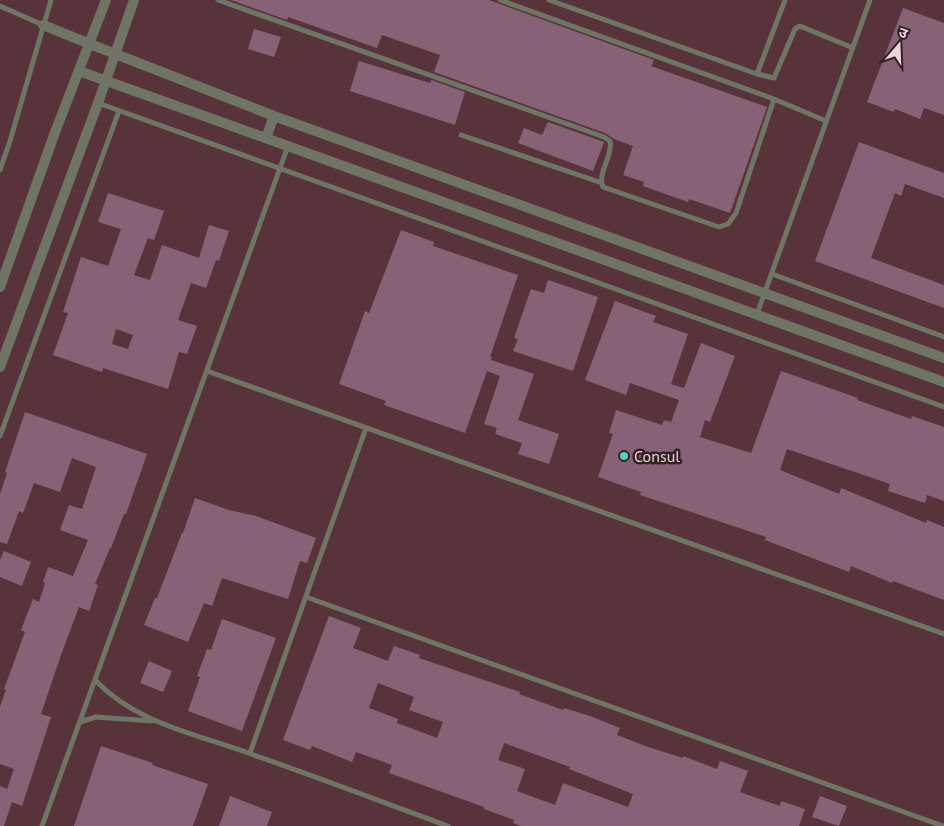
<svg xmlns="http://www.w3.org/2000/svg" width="944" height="826" font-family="'PT Sans','Noto Sans Devanagari',sans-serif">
  <rect width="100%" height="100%" fill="#59333c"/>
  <path fill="#876276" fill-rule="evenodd" d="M231,0H489L654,60L651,66L767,107L730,213L689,199L688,202L643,186L644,182L623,175L633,146L614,139L605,133L434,72L440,55L382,35L377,48L288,17L287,20Z
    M903,8L944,23V115L924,108L920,119L895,109L894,112L867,102Z
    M254,29L281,37L274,57L248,49Z
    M359,61L430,83L431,80L465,92L455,125L350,91Z
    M548,122L604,142L593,171L518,143L524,128L542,135Z
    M859,142L944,173V198L905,184L901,196L895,193L871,258L944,285V308L815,261Z
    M108,193L164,211L154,240L148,238L134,275L150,280L162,245L199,258L209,225L229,231L219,261L216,260L206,288L191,283L178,320L197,326L187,354L179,352L168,389L103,368L102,372L53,355L68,313L63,312L81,257L108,266L121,229L98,222ZM116,329L133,335L128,349L112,344Z
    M401,230L434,242L433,246L518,275L490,357H492L491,360L534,374L518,420L559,434L549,464L518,454L522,443L495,434L497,428L484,424L500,376L487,371L465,433L384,405L386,401L339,384L365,311L369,313Z
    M548,280L598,297L573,371L513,351L518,339L514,338L531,289L544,293Z
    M615,301L656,316L653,322L688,334L671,384L684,388L701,343L735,356L710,422L705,420L700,437L751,453L781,371L858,398L857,400L911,419L912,416L944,427V501L927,495L925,503L888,491L890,484L787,449L780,470L839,494L841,488L926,523L927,520L944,527V600L893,581L892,583L851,566L849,572L765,540L766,537L640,495L641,492L598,477L613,434L609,433L616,410L662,425L664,420L671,422L679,400L630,383L626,395L585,380Z
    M25,412L147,454L126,514H124L111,548H110L95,584L98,585L89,611L79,607L62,652L41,714L51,717L22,806L12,802L4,826H0V786L7,789L14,769L0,764V707L6,690L4,689L25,632L21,630L33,599L39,602L45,583L43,582L48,567L73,576L88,540L60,530L69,505L82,509L96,467L72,458L60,492L34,483L23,513L19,511L7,544L0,542V494L7,473L5,472Z
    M195,498L229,510L256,516L316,538L307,563L300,561L288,599L222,578L212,606L204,603L188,642L144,625L155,598H157L182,533H183Z
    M4,551L31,562L22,586L0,577V560Z
    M329,616L361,628L353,648L388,661L394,646L420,655L419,658L520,692L519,694L563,710L564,708L590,716L620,728L617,735L648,747L683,758V756L717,769L720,761L748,771L740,792L780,806L781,801L805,809L799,826H521L513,823L514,820L484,809V807L389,773L392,765L356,752L352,762L312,746L310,750L283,740ZM378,683L414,697L409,710L443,722L437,738L397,723L398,719L369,708ZM504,743L570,767L569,769L633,794L628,807L563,783L555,805L517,791L525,769L498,760Z
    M222,619L276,638L242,731L188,711L200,677L197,676L207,649L211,650Z
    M149,661L172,671L163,692L140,683Z
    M101,746L153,763L152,765L208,784L193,826H74Z
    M230,796L272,812L267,826H219Z
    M820,796L847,806L839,826L812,817Z"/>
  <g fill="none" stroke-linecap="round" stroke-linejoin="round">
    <path stroke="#6f7565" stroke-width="5" d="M218,0L604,137L610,141C613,157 597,173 603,187L719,227L728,224L736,213L774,99L826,121
      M500,0L774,99
      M549,0L757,74L785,0
      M0,6L43,25
      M757,74L774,78L795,29L800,26L853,48
      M98,103L944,407
      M461,135L602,183
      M0,170L10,141L51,0
      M772,274L944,337
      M757,314L870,0
      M207,371L944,634
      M0,436L119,111
      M306,597L943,826
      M95,680C137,724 197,734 251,754C317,777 382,802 448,826
      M80,722L96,717L152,721
      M250,753L366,428
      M42,826L288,146"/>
    <path stroke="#6f7565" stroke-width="10" d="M43,25L90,44"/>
    <path stroke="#6f7565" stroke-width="10" d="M90,44L274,116L944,358
      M79,71L944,382
      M266,138L274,116
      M0,287L54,135L106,0
      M0,367L98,103L134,0"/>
  </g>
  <circle fill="#58cec0" stroke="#332125" stroke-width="2" cx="624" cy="456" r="5"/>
  <g text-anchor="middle" stroke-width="5" stroke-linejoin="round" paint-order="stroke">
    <g font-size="16" fill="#ecd4d8" stroke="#332125" text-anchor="start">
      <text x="634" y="462">Consul</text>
    </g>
  </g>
  <g transform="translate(899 45) rotate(19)" stroke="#332125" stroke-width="4" paint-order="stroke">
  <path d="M0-4L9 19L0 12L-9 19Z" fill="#ecd4d8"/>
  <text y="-8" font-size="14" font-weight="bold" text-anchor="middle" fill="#ecd4d8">उ</text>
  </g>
</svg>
